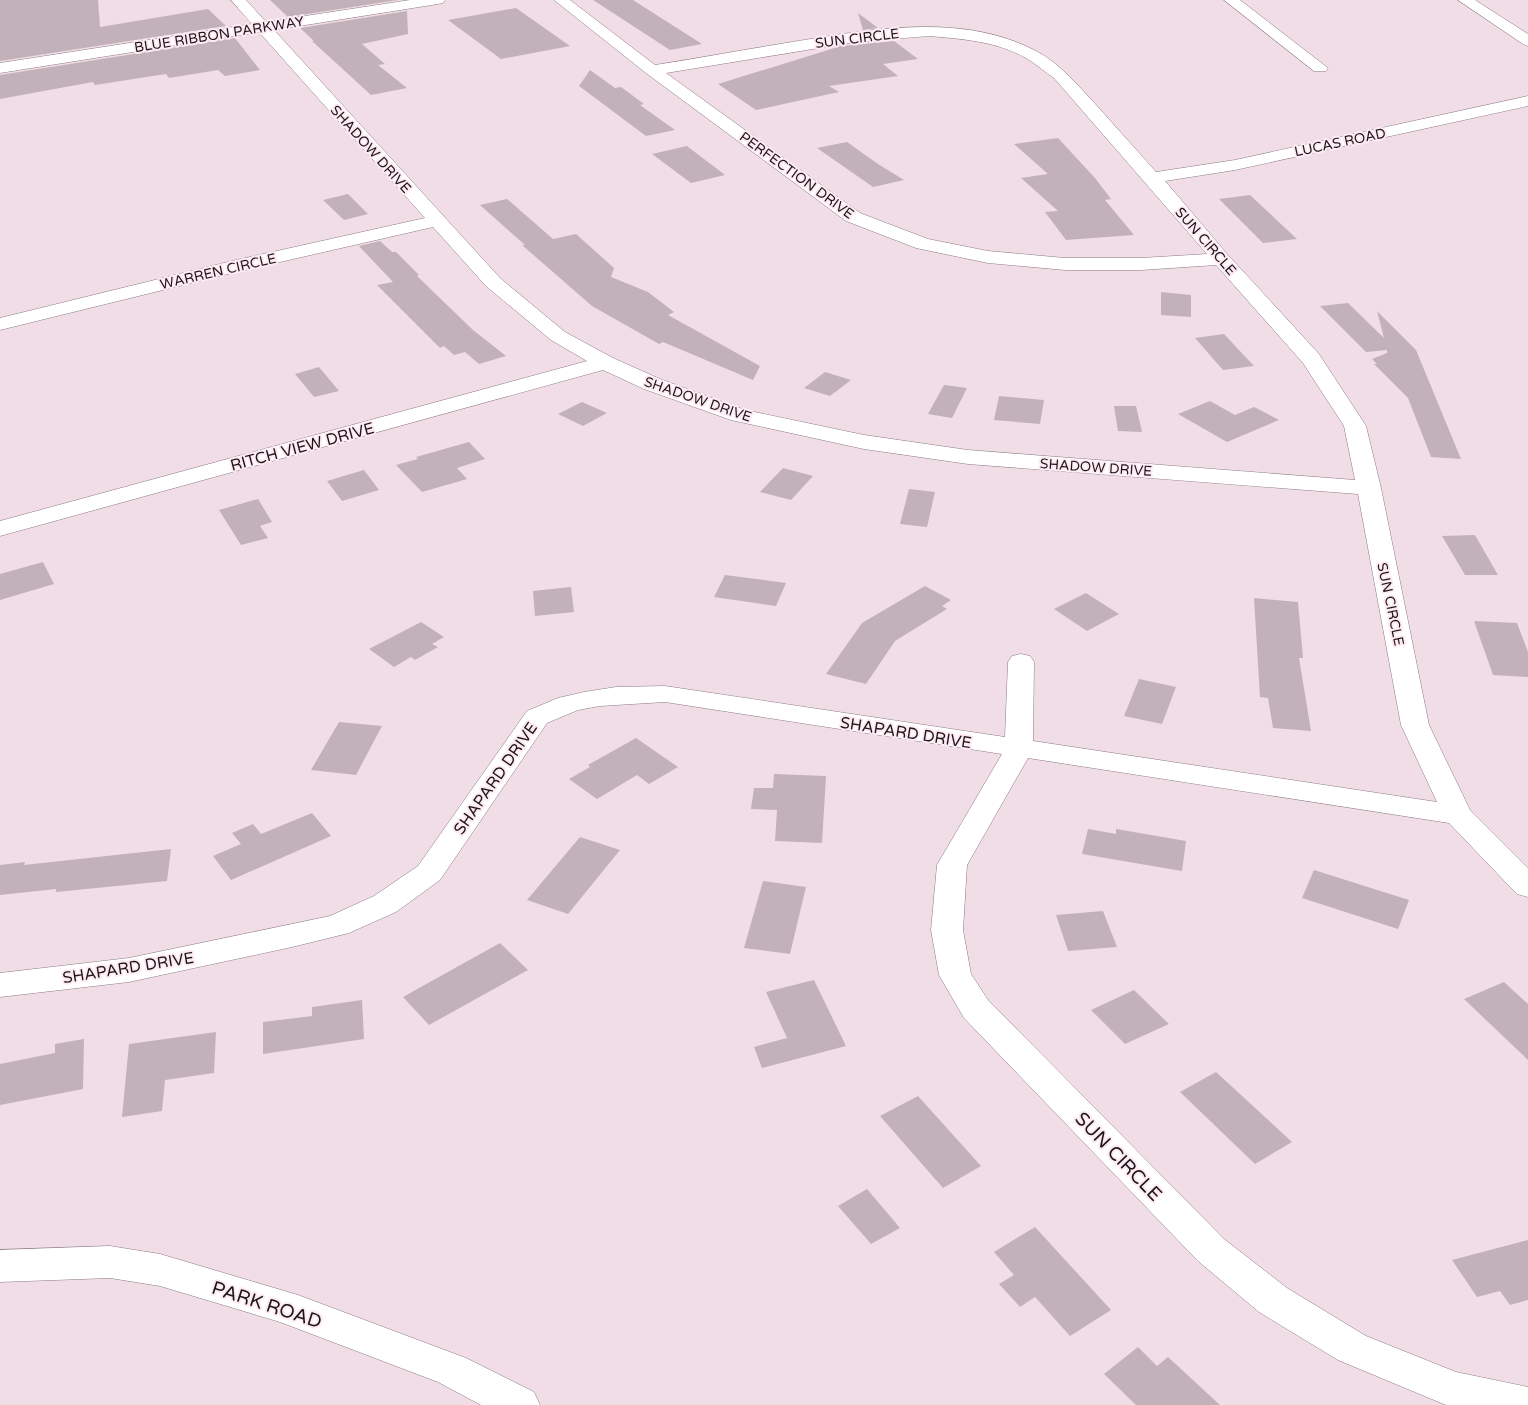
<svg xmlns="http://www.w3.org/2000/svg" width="1528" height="1405" font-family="'Varela Round',sans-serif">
  <rect width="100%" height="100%" fill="#f0dde6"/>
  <path fill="#c3b1b9" d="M0,0H98L100,27L208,9L226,26L0,61Z
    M270,0H398L288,17Z
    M593,0H633L702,44L670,50Z
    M516,8L570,46L501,59L448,20Z
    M407,11L408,34L362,44L385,64L378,65L407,88L371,95L312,41H314L300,28Z
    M858,13L878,28L863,30Z
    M235,38L260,70L225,76L218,70L169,78L166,74L95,85L93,82L0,99V75Z
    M894,41L918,59L883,64L898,76L829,86L839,92L756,110L718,84L841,46Z
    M590,70L615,88L621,87L644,104L640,105L675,130L646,136L579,86Z
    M1058,138L1095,178L1111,199L1105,200L1134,235L1066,240L1045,212L1058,211L1021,178L1048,174L1014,144Z
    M847,142L878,164L904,180L873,187L817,148Z
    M687,146L725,175L691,183L652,154Z
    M348,194L368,214L344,220L323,200Z
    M1250,195L1297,239L1263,243L1219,199Z
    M507,199L553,239L576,234L614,268L611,277L648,292L674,312L668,315L760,366L753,380L663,342L659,344L592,306L522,245H525L480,205Z
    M380,241L392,252H396L419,275L417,276L473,330L506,356L479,364L465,352L454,355L444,346L440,348L377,285L393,282L359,246Z
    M1161,292L1191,295V317L1161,315Z
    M1348,303L1384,338L1377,311L1416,350L1461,459L1431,457L1408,398L1374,364H1377L1372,359L1387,353V350L1366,352L1320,306Z
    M1224,334L1254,366L1223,370L1195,338Z
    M319,367L339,391L314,397L295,374Z
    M825,372L851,380L830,396L804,388Z
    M944,385L967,388L952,418L928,414Z
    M999,396L1044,400L1040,424L994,420Z
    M1210,401L1235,415L1254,407L1279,420L1227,442L1178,414Z
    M582,402L607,413L583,426L558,414Z
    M1114,406H1136L1142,432L1118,431Z
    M469,442L485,459L457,468L467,479L422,492L396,465L418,459L416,457Z
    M783,468L813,476L791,500L760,492Z
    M364,470L379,490L342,501L327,481Z
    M909,489L935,492L927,527L900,524Z
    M258,499L272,522L260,526L268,538L241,545L219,510Z
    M1475,535L1498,575H1465L1442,536Z
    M43,562L54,584L0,600V574Z
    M725,575L786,583L776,606L714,597Z
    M925,586L951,600L942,606L947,609L895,641L866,684L826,674L862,623Z
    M571,587L574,612L535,616L533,591Z
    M1086,593L1119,614L1087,631L1054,609Z
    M1254,598L1298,602L1303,658H1299L1311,731L1273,728L1268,698L1260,697Z
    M1474,621L1517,623L1528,652V677L1493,675Z
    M421,622L444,637L432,644L438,647L415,660L411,657L394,667L369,649Z
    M1139,679L1176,687L1162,724L1124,716Z
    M339,722L382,726L356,775L311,770Z
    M636,738L678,767L649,784L637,775L597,799L569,779L590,767L588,765Z
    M774,774L826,776L822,843L775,841L777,810L751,809L754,788H773Z
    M312,813L331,836L231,880L213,856L241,844L232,833L253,824L261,834Z
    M1088,829L1116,834V829L1186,841L1182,871L1082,854Z
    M580,837L620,850L568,914L527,900Z
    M171,849L167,881L56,892V889L0,895V865L25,862L24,865Z
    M1314,870L1409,900L1398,929L1302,898Z
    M763,881L806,887L790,954L744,948Z
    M1103,911L1117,947L1068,951L1056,915Z
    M500,943L528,970L429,1025L403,997Z
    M814,980L846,1046L762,1068L754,1047L787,1038L766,992Z
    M1504,982L1528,1004V1060L1464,999Z
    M1134,990L1169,1024L1125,1044L1091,1010Z
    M362,1000L364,1039L263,1054V1022L312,1016V1007Z
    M216,1032L214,1073L165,1080L162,1111L122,1117L129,1044Z
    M84,1039L83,1089L0,1105V1064L55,1053V1044Z
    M1216,1072L1292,1142L1255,1164L1180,1092Z
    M918,1096L981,1166L943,1188L880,1116Z
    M867,1189L900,1228L871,1244L838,1206Z
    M1035,1227L1111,1310L1070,1336L1035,1297L1020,1307L999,1284L1014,1275L994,1252Z
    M1528,1240V1300L1510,1305L1500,1291L1477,1297L1452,1260Z
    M1138,1347L1157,1366L1168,1357L1220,1405H1136L1104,1374Z"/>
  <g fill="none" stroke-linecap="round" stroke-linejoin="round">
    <defs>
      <path id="minor" d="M231,0H246L266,22L410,0H445L443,3L438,4L274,30L500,278L565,332L613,358L660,379L745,410L864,435L968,450L1355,480L1344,426L1303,363L1216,265L1141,270H1065L988,263L916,248L846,221L646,73L554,0H570L655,65C699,58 743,50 786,43C867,30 960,11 1036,51C1061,64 1079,87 1098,107C1117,129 1137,150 1156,172L1235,160L1528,96V106L1235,170L1165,181L1228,255L1319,354L1366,426L1381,488L1429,725L1470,810L1528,868V897L1517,894L1449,823L1028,758L967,865L963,930L971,974L988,1000L1224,1239L1287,1288L1366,1336L1456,1372L1528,1387V1405H1446L1338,1360L1259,1312L1198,1261L964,1018L939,975L931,930L937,865L1002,754L665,702L600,706L578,710L547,723L440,880L396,912L349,933L292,947L129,982L0,997V973L129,958L330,916L374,896L418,866L527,711L558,698L584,692L616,687L665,686L1005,737L1008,662L1012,656L1021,654L1030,656L1034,662L1033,741L1437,802L1401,725L1358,494L968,464L864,449L731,420L644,389L603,370L0,536V521L587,361L551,340L486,286L433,227L232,273L0,330V318L232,261L425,218L259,32L0,73V63L252,24ZM929,36C962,39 996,41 1026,58C1036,64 1045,72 1054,78L1207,254L1141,258H1065L988,251L928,239L860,213L666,73L856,42Z
        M1224,0H1240L1328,68L1326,71H1314Z
        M1458,0H1475L1528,34V46L1523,44Z
        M110,1246L160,1254L298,1295L466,1358L534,1392L540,1405H481L438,1382L280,1322L160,1286L110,1278L0,1282V1250Z"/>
    </defs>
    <use href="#minor" stroke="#8c7b83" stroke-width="1"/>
    <use href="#minor" fill="#fff" fill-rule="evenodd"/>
  </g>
  <g text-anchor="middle" stroke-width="4" stroke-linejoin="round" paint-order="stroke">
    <g font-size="14" fill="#1d1619" stroke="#feeaf3">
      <text transform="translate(219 34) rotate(-9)" y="5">BLUE RIBBON PARKWAY</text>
      <text transform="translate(857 38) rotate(-7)" y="5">SUN CIRCLE</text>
      <text transform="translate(1340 142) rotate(-12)" y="5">LUCAS ROAD</text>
      <text transform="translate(371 149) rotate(48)" y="5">SHADOW DRIVE</text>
      <text transform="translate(797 175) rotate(36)" y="5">PERFECTION DRIVE</text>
      <text transform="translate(1206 241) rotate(49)" y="5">SUN CIRCLE</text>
      <text transform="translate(218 271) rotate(-13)" y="5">WARREN CIRCLE</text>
      <text transform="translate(698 399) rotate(19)" y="5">SHADOW DRIVE</text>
      <text transform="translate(1096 467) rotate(4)" y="5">SHADOW DRIVE</text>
      <text transform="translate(1391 604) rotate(78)" y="5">SUN CIRCLE</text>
    </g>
    <g font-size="16" fill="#1d1619" stroke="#feeaf3">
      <text transform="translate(302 446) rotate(-15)" y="6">RITCH VIEW DRIVE</text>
      <text transform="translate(906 732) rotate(9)" y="6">SHAPARD DRIVE</text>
      <text transform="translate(495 778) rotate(-55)" y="6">SHAPARD DRIVE</text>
      <text transform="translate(128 967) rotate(-9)" y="6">SHAPARD DRIVE</text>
    </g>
    <g font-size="19" fill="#1d1619" stroke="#feeaf3">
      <text transform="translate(1119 1156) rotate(46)" y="7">SUN CIRCLE</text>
      <text transform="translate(267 1304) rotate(18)" y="7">PARK ROAD</text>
    </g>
  </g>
</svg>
